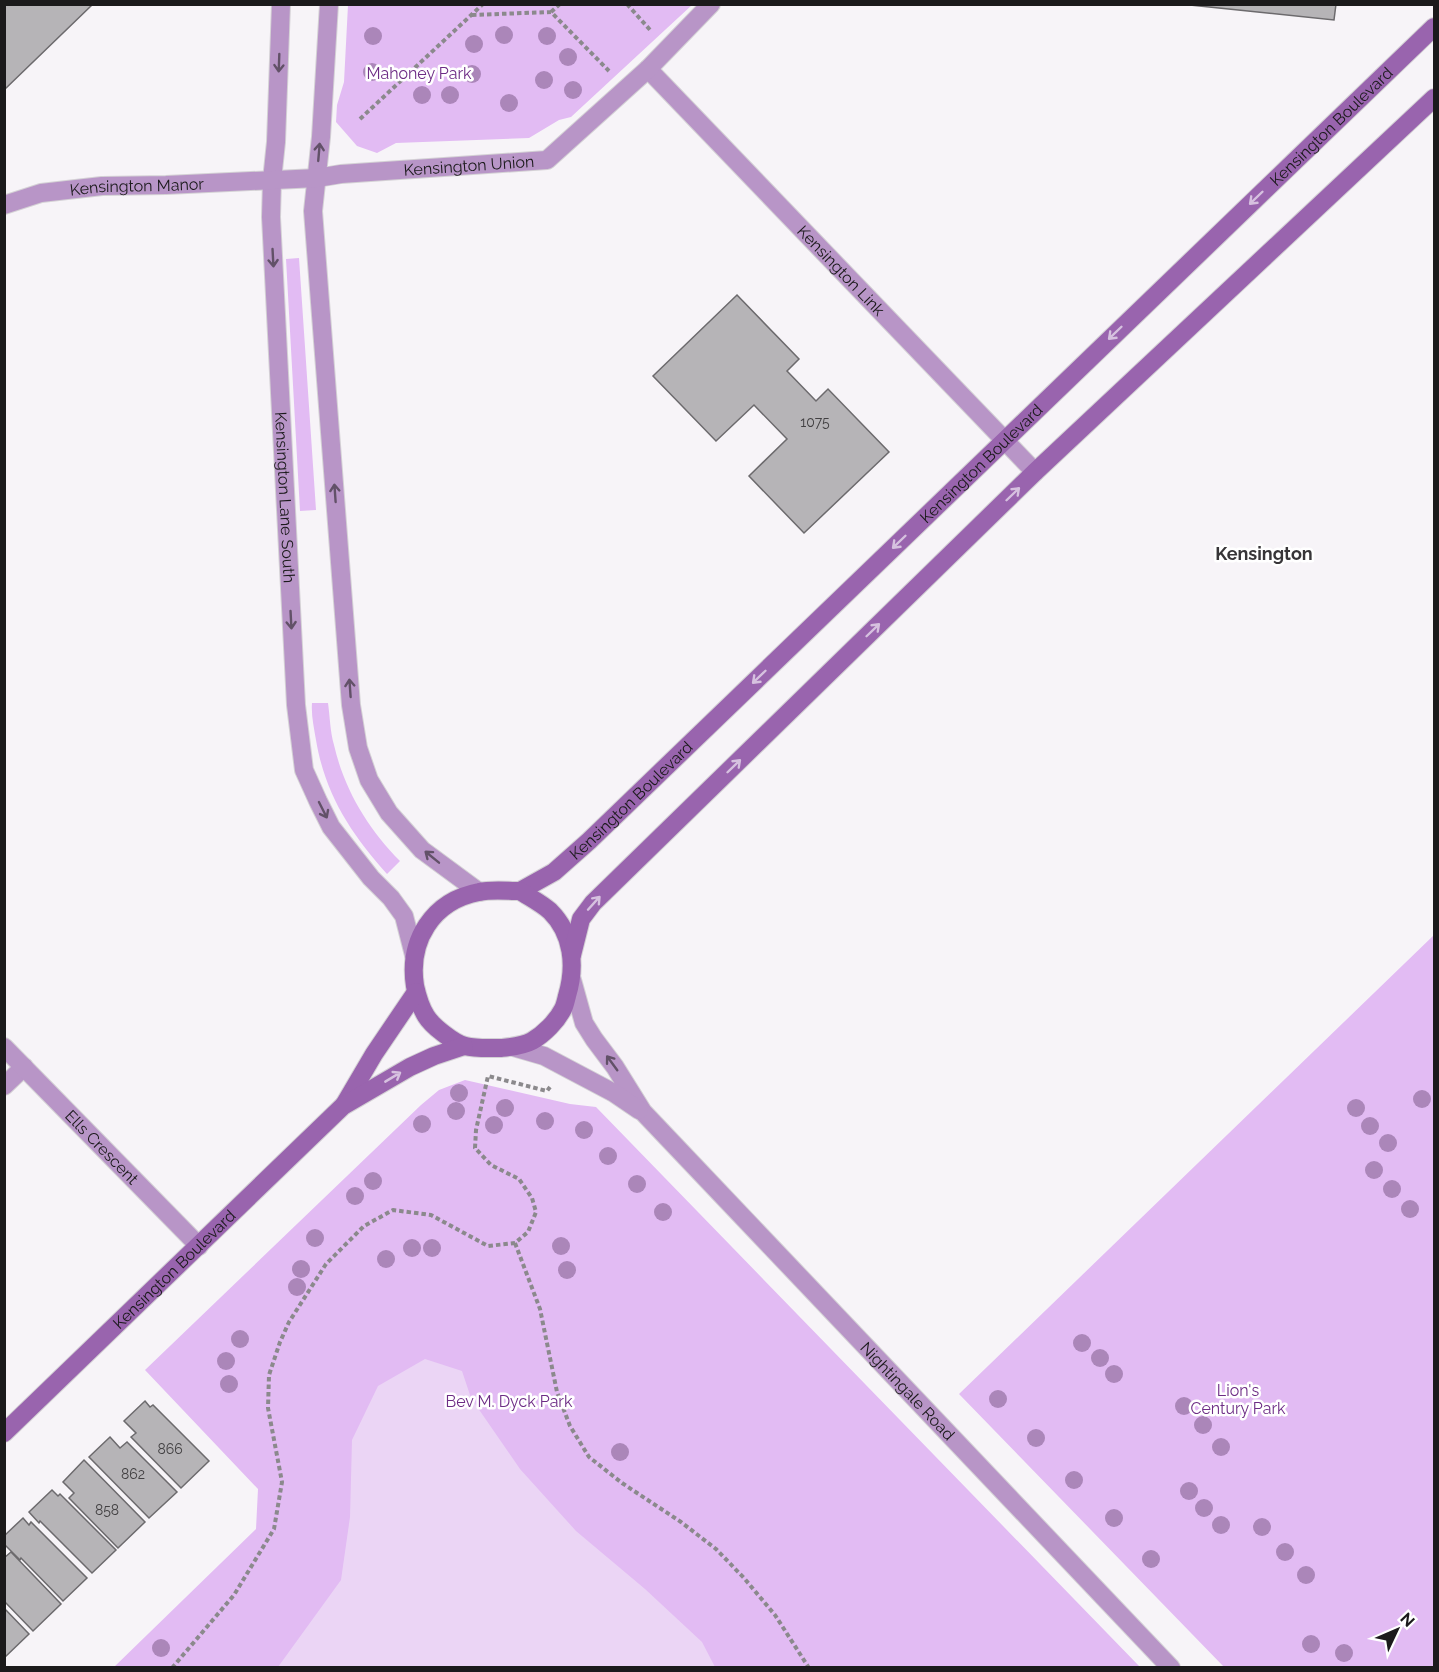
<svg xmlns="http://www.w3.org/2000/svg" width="1439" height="1672" font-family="Raleway,sans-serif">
  <rect width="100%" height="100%" fill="#f7f4f8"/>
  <path fill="#e2bbf3" d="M348,5V4L692,5L571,117L559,120L529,138L396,143L377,153L357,146L336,122L337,105L344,82Z
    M299,258L316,510L300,511L286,259Z
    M312,703H328C330,717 330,731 334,745C344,789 368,829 400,861L387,874C351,834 325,794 316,740C314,728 311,715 312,703Z
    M1434,935V1667H1224L959,1394Z
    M465,1080L570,1104L596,1107L1140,1667L113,1668L256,1529L258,1489L145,1370L421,1105L439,1090Z"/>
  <path fill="#ebd5f5" d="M425,1359L462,1371L471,1398L520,1469L576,1531L645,1589L702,1642L715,1667H278L341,1580L350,1517L352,1440L378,1386Z"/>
  <path fill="#b6b4b7" stroke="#6c6a6d" stroke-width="1.5" d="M4,4H93L4,90Z
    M1180,4H1336L1334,20Z
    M737,295L799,359L787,371L816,401L828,389L889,452L804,533L749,476L787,439L754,405L716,441L653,376Z
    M145,1401L150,1407L153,1405L209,1461L181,1488L131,1437L136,1433L124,1421Z
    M110,1437L120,1448L127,1442L177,1492L149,1518L89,1457Z
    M84,1460L145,1522L118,1548L69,1498L74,1493L63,1482Z
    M52,1490L58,1496L60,1494L116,1550L92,1573L40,1521L39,1523L29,1512Z
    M23,1518L29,1525L31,1522L87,1578L63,1601L21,1558L20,1560L4,1544V1536Z
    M11,1552L61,1604L33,1631L4,1601V1558Z
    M4,1608L29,1634L4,1658Z"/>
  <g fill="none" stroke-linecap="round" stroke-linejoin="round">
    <defs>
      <path id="lane" d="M4,1086L24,1067"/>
      <g id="street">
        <path id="s1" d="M281,4L276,142L272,180L271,217L296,705L304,770L318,801L331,827L371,878L391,898L404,916L414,955"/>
        <path d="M329,4L321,137L313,211L351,705L358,748L369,780L389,813L422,850L479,892"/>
        <path id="s2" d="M648,69L1035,472"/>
        <path id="s3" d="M4,205L41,193L102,186L166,185L317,178L341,174L547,160L648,69L711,4"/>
        <path id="s4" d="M572,980L584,1023L594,1039L615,1067L643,1112L1171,1668"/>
        <path id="s5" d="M4,1047L199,1246"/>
        <path d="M513,1047L544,1056L614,1093L639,1110"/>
      </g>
      <g id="secondary">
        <path id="s6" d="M520,891L554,872L589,841L1434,27"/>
        <path d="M520,891C529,897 541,903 550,911C573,934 576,966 567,996C566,1000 565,1005 563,1009C557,1021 544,1034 532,1041C523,1046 511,1047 501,1048C490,1048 476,1049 465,1046C454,1043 432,1026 426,1016C421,1008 417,995 415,986C408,941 432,901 479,892C492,889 507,891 520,891Z"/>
        <path d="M572,955L581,919L593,903L1035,472L1434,98"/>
        <path d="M344,1105L374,1054L416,992"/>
        <path id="s7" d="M4,1433L343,1106L410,1067L434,1056L464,1046"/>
      </g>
    </defs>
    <use href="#lane" stroke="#d4d1d5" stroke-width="20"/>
    <use href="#street" stroke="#d4d1d5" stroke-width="20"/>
    <use href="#secondary" stroke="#d4d1d5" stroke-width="20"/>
    <path stroke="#8b898c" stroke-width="4" stroke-dasharray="4.5 3" stroke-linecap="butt" d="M627,4L651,31
      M551,12L560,4
      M472,15L551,12L609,71
      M360,119L483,4
      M515,1243L540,1309L557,1392L570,1426L589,1457L622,1483L681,1522L716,1549L744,1578L775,1615L809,1668
      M172,1668L234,1595L274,1529L282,1482L268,1408L269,1375L280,1342L289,1322L326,1264L364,1226L393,1210L431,1215L488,1246L515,1243L528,1232L536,1212L532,1198L519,1179L491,1165L475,1148L476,1130L488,1076L547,1091L550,1087"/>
    <use href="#lane" stroke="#b895c7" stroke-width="18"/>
    <use href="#street" stroke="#b895c7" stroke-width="18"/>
    <use href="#secondary" stroke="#9964ae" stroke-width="18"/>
  </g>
  <g fill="#ab86b9">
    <circle cx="504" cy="35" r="9"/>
    <circle cx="373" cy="36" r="9"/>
    <circle cx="547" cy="36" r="9"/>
    <circle cx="474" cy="44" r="9"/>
    <circle cx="568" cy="57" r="9"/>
    <circle cx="372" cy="72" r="9"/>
    <circle cx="472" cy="74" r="9"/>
    <circle cx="544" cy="80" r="9"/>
    <circle cx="573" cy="90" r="9"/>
    <circle cx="422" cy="95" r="9"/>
    <circle cx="450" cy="95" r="9"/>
    <circle cx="509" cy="103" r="9"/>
    <circle cx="459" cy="1093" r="9"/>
    <circle cx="1422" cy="1099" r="9"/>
    <circle cx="505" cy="1108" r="9"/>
    <circle cx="1356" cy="1108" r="9"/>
    <circle cx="456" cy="1111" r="9"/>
    <circle cx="545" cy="1121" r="9"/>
    <circle cx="422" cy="1124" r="9"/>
    <circle cx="494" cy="1125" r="9"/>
    <circle cx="1370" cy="1126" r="9"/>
    <circle cx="584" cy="1130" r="9"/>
    <circle cx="1388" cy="1143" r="9"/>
    <circle cx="608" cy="1156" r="9"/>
    <circle cx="1374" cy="1170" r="9"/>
    <circle cx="373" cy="1181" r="9"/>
    <circle cx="637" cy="1184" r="9"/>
    <circle cx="1392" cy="1189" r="9"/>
    <circle cx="355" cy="1196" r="9"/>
    <circle cx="1410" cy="1209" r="9"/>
    <circle cx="663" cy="1212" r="9"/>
    <circle cx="315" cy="1238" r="9"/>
    <circle cx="561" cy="1246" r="9"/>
    <circle cx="412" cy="1248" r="9"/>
    <circle cx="432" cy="1248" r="9"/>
    <circle cx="386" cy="1259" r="9"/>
    <circle cx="301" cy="1269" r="9"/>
    <circle cx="567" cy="1270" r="9"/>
    <circle cx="297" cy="1287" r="9"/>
    <circle cx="240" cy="1339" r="9"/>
    <circle cx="1082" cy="1343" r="9"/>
    <circle cx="1100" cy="1358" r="9"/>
    <circle cx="226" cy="1361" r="9"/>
    <circle cx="1114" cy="1374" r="9"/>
    <circle cx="229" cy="1384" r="9"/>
    <circle cx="998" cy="1399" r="9"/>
    <circle cx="1184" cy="1406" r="9"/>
    <circle cx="1203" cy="1425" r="9"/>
    <circle cx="1036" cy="1438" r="9"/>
    <circle cx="1221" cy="1447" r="9"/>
    <circle cx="620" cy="1452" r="9"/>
    <circle cx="1074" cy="1480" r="9"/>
    <circle cx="1189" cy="1491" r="9"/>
    <circle cx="1204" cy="1508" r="9"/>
    <circle cx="1114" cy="1518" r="9"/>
    <circle cx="1221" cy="1525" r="9"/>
    <circle cx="1262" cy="1527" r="9"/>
    <circle cx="1285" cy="1552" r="9"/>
    <circle cx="1151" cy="1559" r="9"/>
    <circle cx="1306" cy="1575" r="9"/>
    <circle cx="1311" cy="1644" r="9"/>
    <circle cx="161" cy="1648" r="9"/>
    <circle cx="1344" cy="1653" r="9"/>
  </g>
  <defs><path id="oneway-shaft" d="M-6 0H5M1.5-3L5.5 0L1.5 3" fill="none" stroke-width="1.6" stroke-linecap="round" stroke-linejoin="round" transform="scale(1.5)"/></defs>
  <g stroke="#625168">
    <use href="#oneway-shaft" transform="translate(279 63) rotate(92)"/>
    <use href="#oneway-shaft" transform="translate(319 152) rotate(-85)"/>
    <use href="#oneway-shaft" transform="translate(273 258) rotate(87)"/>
    <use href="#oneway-shaft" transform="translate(335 493) rotate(-94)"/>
    <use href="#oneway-shaft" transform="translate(291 620) rotate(87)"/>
    <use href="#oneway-shaft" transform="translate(350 688) rotate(-94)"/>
    <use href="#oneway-shaft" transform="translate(323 810) rotate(63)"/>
    <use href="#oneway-shaft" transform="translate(432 857) rotate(-141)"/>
    <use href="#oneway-shaft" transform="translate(612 1063) rotate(-126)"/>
  </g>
  <g stroke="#d6c1df">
    <use href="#oneway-shaft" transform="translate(1256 198) rotate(136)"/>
    <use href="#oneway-shaft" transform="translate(1115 333) rotate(136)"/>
    <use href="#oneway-shaft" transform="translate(1013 494) rotate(-44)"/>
    <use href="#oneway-shaft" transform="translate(899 542) rotate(136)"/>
    <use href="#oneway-shaft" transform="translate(873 630) rotate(-44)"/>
    <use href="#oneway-shaft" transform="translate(759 677) rotate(136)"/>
    <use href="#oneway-shaft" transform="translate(734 766) rotate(-44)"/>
    <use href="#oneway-shaft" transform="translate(594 903) rotate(-48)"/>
    <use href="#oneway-shaft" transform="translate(393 1077) rotate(-31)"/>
  </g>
  <g text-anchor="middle" stroke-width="5" stroke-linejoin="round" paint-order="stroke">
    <g font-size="14" fill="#424042">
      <text x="815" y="427">1075</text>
      <text x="170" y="1454">866</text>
      <text x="133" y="1479">862</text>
      <text x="107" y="1515">858</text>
    </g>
    <g font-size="16" fill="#6d2c85" stroke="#fff">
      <text x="419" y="79">Mahoney Park</text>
      <text x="1238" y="1396">Lion's<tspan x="1238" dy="18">Century Park</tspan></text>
      <text x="509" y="1407">Bev M. Dyck Park</text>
    </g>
    <g font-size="16" fill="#1b1a1b" stroke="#fff">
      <text dy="6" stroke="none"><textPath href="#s6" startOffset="1116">Kensington Boulevard</textPath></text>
      <text dy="6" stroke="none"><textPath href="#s3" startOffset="468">Kensington Union</textPath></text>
      <text dy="6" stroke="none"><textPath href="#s3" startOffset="135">Kensington Manor</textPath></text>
      <text dy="6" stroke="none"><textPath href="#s2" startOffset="279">Kensington Link</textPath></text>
      <text dy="6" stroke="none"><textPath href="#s6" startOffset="630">Kensington Boulevard</textPath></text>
      <text dy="6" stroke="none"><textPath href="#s1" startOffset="494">Kensington Lane South</textPath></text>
      <text dy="6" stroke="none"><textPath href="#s6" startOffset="144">Kensington Boulevard</textPath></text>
      <text dy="6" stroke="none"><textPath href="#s5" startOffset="140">Ells Crescent</textPath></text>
      <text dy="6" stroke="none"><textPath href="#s7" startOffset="236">Kensington Boulevard</textPath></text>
      <text dy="6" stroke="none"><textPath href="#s4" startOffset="536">Nightingale Road</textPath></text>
    </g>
    <g font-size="18" font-weight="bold" fill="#373538" stroke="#fff">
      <text x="1264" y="560">Kensington</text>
    </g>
  </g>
  <rect width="1439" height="1672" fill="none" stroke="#1b1a1b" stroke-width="12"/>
  <g transform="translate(1397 1630) rotate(46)" stroke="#ffffff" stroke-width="4.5" paint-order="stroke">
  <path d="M0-4.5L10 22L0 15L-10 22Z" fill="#1b1a1b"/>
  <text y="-9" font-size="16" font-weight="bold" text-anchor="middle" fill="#1b1a1b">N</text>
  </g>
</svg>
